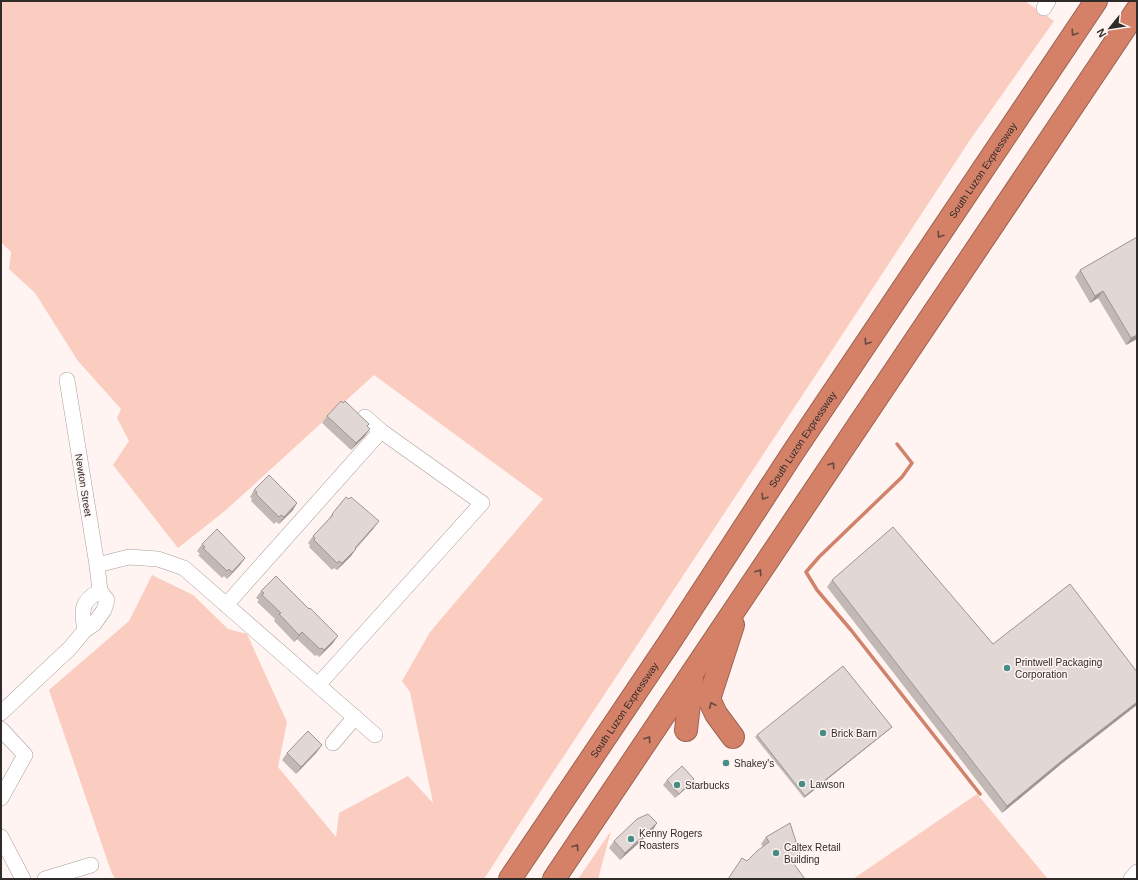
<svg xmlns="http://www.w3.org/2000/svg" width="1138" height="880" font-family="Helvetica,sans-serif">
  <rect width="100%" height="100%" fill="#fff4f1"/>
  <path fill="#facdc0" d="M1,1H1025L1054,21L970,140L823,364L544,786L484,879H116L112,874L49,690L129,621L152,575L193,595L228,629L247,634L287,722L278,767L336,837L339,813L408,776L433,803L410,692L402,681L430,632L543,499L374,375L226,510L178,548L113,465L129,441L117,418L121,409L78,361L35,293L9,269L11,252L1,242Z
    M977,794L1048,879H853Z
    M611,831L598,879H578Z"/>
  <g fill="none" stroke-linecap="round" stroke-linejoin="round">
    <path stroke="#d1826b" stroke-width="3.5" d="M897,444L912,463L902,477L819,557L806,572L817,590L851,630L980,794"/>
    <defs>
      <path id="minor" d="M1044,8L1048,1
        M97,565L129,557L158,559L184,568L375,735
        M226,605L381,431
        M85,630C81,610 81,601 100,591
        M318,685L482,503L381,431L365,417
        M1,713L70,648L85,630L94,624L104,610L107,600L100,591L97,565L67,380
        M1,729L25,755L1,798
        M333,743L355,717
        M1,837L23,879
        M45,879L91,865
        M1131,879L1137,872"/>
      <g id="highway">
        <path d="M686,730L692,678"/>
        <path d="M733,737L716,714L709,699L733,625"/>
        <path id="s1" d="M510,879L669,643L794,451L1096,1"/>
        <path d="M554,879L1137,10"/>
      </g>
    </defs>
    <use href="#minor" stroke="#a89e9b" stroke-width="16"/>
    <use href="#highway" stroke="#9a6352" stroke-width="24"/>
    <use href="#minor" stroke="#fff" stroke-width="15"/>
    <use href="#highway" stroke="#d48168" stroke-width="22"/>
  </g>
  <path fill="#c2b9b6" d="M1137,237V339L1126,345L1098,298L1090,303L1075,277L1080,270Z
    M327,416L369,424L367,427L365,436L351,450L322,423Z
    M254,490L293,510L279,524L276,522L274,524L251,501L252,499L250,497Z
    M332,514L374,528L356,549L351,556L337,570L334,568L332,570L309,547L310,545L308,543L313,536L327,521Z
    M202,544L245,558L240,565L227,579L224,576L222,578L198,555L200,554L197,551Z
    M832,580L1060,765L1002,813L827,587Z
    M261,591L333,643L319,657L317,655L315,656L297,639L294,642L274,621L275,619L257,602L259,600L256,598Z
    M890,729L804,798L755,737L757,735Z
    M317,752L296,774L282,760L287,753Z
    M694,779L691,784L675,798L663,785L667,780Z
    M653,830L620,860L609,848L614,841Z
    M766,837L800,854L795,861H747L763,847L761,844Z"/>
  <path fill="#9e9694" d="M1103,291L1098,298L1090,303L1095,296Z
    M1137,335V339L1126,345L1131,338Z
    M370,429L365,436L351,450L356,443Z
    M297,503L293,510L279,524L284,517Z
    M379,521L374,528L353,551L356,549L351,556L337,570L342,563Z
    M245,558L240,565L227,579L232,572Z
    M302,632L297,639L294,642L299,635Z
    M338,636L333,643L319,657L324,650Z
    M1137,702V705L1060,765L1002,813L1007,806L1065,758Z
    M892,727L890,729L804,798L805,796Z
    M322,745L317,752L296,774L301,767Z
    M694,779L691,784L675,798Z
    M657,823L653,830L620,860L625,853Z
    M800,854L795,861L786,867L791,860Z"/>
  <path fill="#e1d7d4" stroke="#9e9694" d="M1137,237V335L1131,338L1103,291L1095,296L1080,270Z
    M341,401L343,403L345,401L369,424L367,426L370,429L356,443L327,416Z
    M269,475L297,503L284,517L281,515L279,517L256,494L257,492L254,490Z
    M346,497L349,499L351,497L379,521L355,548L356,549L342,563L339,561L337,563L314,540L315,538L313,536L333,515L332,514Z
    M893,527L993,644L1070,584L1137,672V702L1065,758L1007,806L832,580Z
    M217,529L245,558L232,572L229,569L227,571L203,548L205,547L202,544Z
    M276,576L309,609L310,608L338,636L324,650L322,648L320,649L302,632L299,635L279,614L281,613L262,595L264,593L261,591Z
    M843,666L892,727L805,796L757,735Z
    M308,731L322,745L301,767L287,753Z
    M682,766L694,779L679,794L667,780Z
    M648,814L657,823L625,853L614,841L637,819Z
    M790,823L800,854L791,860L805,879H728L742,858L747,861L757,851L769,842L766,837Z"/>
  <defs><path id="oneway-chevron" d="M-2-3.5L2.5 0L-2 3.5" fill="none" stroke-width="1.6" stroke-linecap="round" stroke-linejoin="round"/></defs>
  <g stroke="#68493f">
    <use href="#oneway-chevron" transform="translate(1074 33) rotate(124)"/>
    <use href="#oneway-chevron" transform="translate(940 235) rotate(124)"/>
    <use href="#oneway-chevron" transform="translate(867 342) rotate(124)"/>
    <use href="#oneway-chevron" transform="translate(832 465) rotate(-56)"/>
    <use href="#oneway-chevron" transform="translate(764 497) rotate(123)"/>
    <use href="#oneway-chevron" transform="translate(759 572) rotate(-56)"/>
    <use href="#oneway-chevron" transform="translate(712 705) rotate(-114)"/>
    <use href="#oneway-chevron" transform="translate(648 739) rotate(-56)"/>
    <use href="#oneway-chevron" transform="translate(576 847) rotate(-56)"/>
  </g>
  <g fill="#478d86" stroke="#fff4f1" stroke-width="1.5">
    <circle cx="1007" cy="668" r="4"/>
    <circle cx="823" cy="733" r="4"/>
    <circle cx="726" cy="763" r="4"/>
    <circle cx="802" cy="784" r="4"/>
    <circle cx="677" cy="785" r="4"/>
    <circle cx="631" cy="839" r="4"/>
    <circle cx="776" cy="853" r="4"/>
  </g>
  <g text-anchor="middle" stroke-width="3" stroke-linejoin="round" paint-order="stroke">
    <g font-size="10" fill="#2e2b29" stroke="#fff4f1">
      <text dy="4" stroke="none"><textPath href="#s1" startOffset="852">South Luzon Expressway</textPath></text>
      <text dy="4" stroke="none"><textPath href="#s1" startOffset="528">South Luzon Expressway</textPath></text>
      <text transform="translate(84 485) rotate(81)" y="4">Newton Street</text>
      <text dy="4" stroke="none"><textPath href="#s1" startOffset="204">South Luzon Expressway</textPath></text>
    </g>
    <g font-size="10" fill="#2e2b29" stroke="#fff4f1" text-anchor="start">
      <text x="1015" y="666">Printwell Packaging<tspan x="1015" dy="12">Corporation</tspan></text>
      <text x="831" y="737">Brick Barn</text>
      <text x="734" y="767">Shakey's</text>
      <text x="810" y="788">Lawson</text>
      <text x="685" y="789">Starbucks</text>
      <text x="639" y="837">Kenny Rogers<tspan x="639" dy="12">Roasters</tspan></text>
      <text x="784" y="851">Caltex Retail<tspan x="784" dy="12">Building</tspan></text>
    </g>
  </g>
  <rect width="1138" height="880" fill="none" stroke="#2e2b29" stroke-width="4"/>
  <g transform="translate(1110 28) rotate(240)" stroke="#fff4f1" stroke-width="3" paint-order="stroke">
  <path d="M0-3L7 15L0 10L-7 15Z" fill="#2e2b29"/>
  <text y="-6" font-size="11" font-weight="bold" text-anchor="middle" fill="#2e2b29">N</text>
  </g>
</svg>
